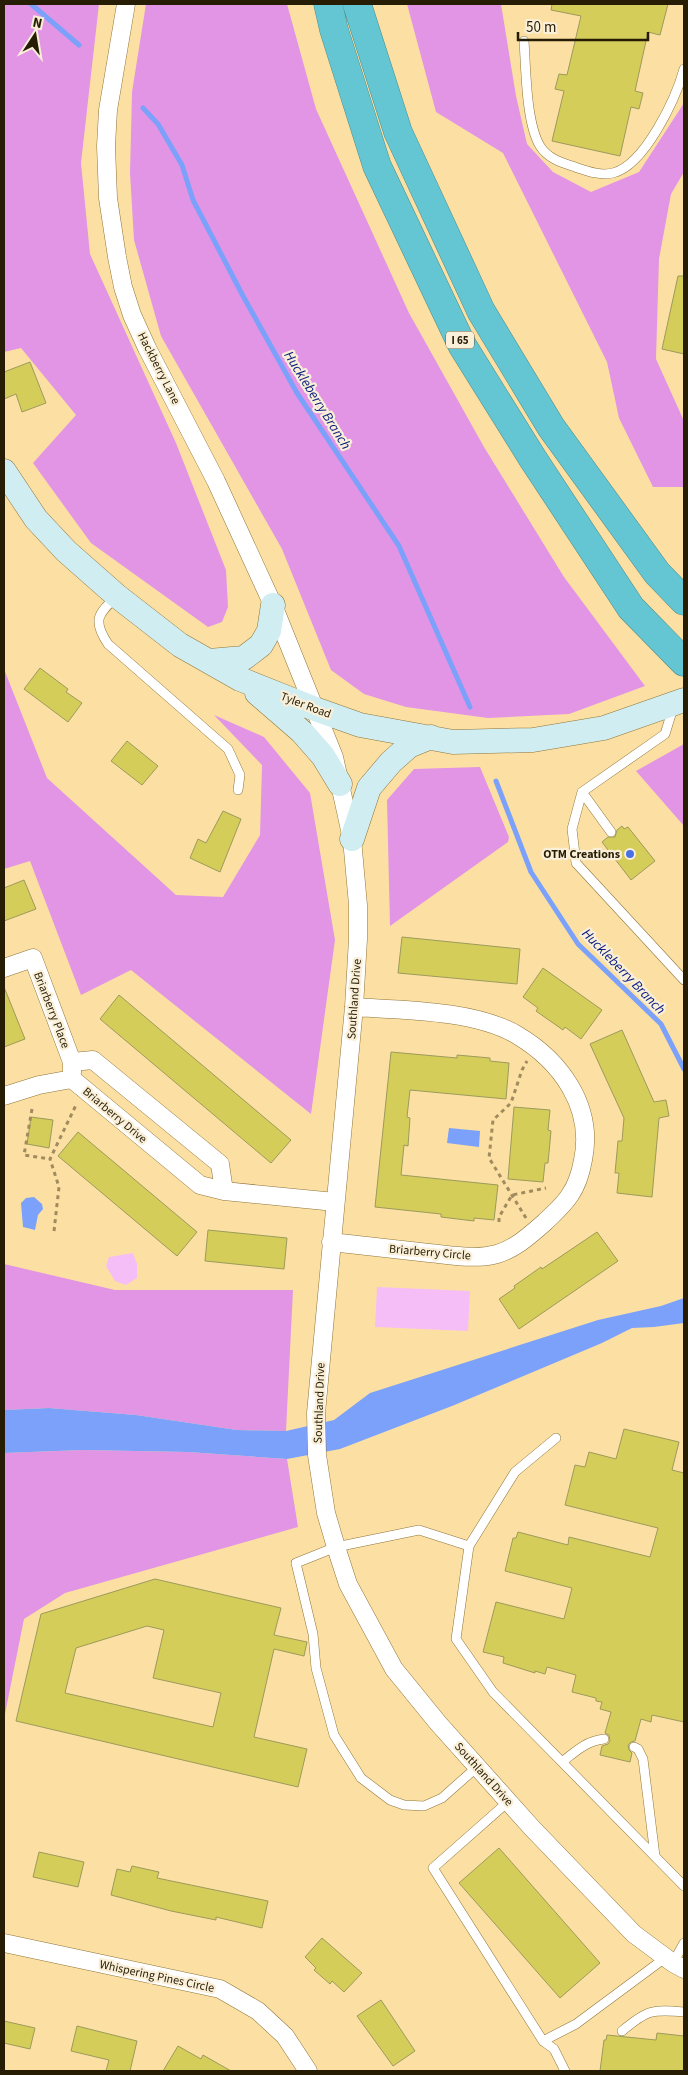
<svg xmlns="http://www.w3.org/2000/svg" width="688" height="2075" font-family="'Source Sans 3',sans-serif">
  <rect width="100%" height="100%" fill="#fce0a3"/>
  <path fill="#f6bef7" d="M133,1253L137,1264V1278L126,1285L115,1281L106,1266L109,1257Z
    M377,1287L470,1291L468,1331L375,1327Z"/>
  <path fill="#e195e4" d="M4,4H99L81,163L90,254L176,443L226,570L228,607L222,622L208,627L91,543L33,463L76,415L21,348L4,352Z
    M146,4H287L316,109L409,313L484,447L564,577L645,686L569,714L488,718L406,707L364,694L331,670L282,549L161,336L134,240L130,173L132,92Z
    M407,4H501L516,96L527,144L553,172L591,192L639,172L684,103V172L671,194L659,259L656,359L684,421V487H653L619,418L607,362L503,153L436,112Z
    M4,669L47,778L176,895L223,897L260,835L262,765L214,715L264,737L310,793L335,940L311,1114L131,970L81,995L30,861L4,869Z
    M684,744V826L636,771Z
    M480,767L509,837L508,842L390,926L387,800L414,769Z
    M4,1264L115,1290H293L286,1431L237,1430L136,1415L49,1408L4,1410Z
    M83,1450L188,1452L287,1459L298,1527L65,1593L24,1619L4,1719V1453Z"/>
  <path fill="#7ca1fa" d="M449,1128L480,1131L479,1147L447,1143Z
    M34,1197L42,1204L43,1209L38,1215L35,1230L23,1227L21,1203L26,1198Z
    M684,1298V1323L654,1327L632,1328L602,1343L452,1406L340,1449L287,1459L188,1452L83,1450L4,1453V1410L49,1408L136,1415L237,1430L286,1431L334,1420L370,1393L598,1320L661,1306Z"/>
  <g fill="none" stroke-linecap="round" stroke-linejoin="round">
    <path stroke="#7ca1fa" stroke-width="5" d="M31,4L79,45
      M143,108L158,124L182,165L193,200L243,296L297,393L399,546L470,707
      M496,781L531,872L578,944L661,1024L684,1069"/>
  </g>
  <path fill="#d4cd5a" stroke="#9d9a5b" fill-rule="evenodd" d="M552,4H668L660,35L648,32L635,91L643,93L639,109L631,107L620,156L552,141L564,91L555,89L559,74L567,75L581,16L551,10Z
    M678,276H684V354L662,349Z
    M30,362L46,403L22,412L16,394L4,399V372Z
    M40,668L68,689L66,692L82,703L68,722L24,689Z
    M127,741L158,766L142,785L111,761Z
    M223,811L241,819L220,872L190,858L198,839L206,843Z
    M622,826L624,829L628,827L655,861L631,880L602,842L608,837H615L617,830Z
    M24,880L36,909L4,921V888Z
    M402,937L520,949L517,984L398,973Z
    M543,968L602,1010L581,1039L565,1027L563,1030L536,1011L538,1008L523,997Z
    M4,987L25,1039L4,1047Z
    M119,995L291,1140L271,1163L100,1019Z
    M622,1030L654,1102L666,1100L669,1116L659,1118L652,1197L617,1193L619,1173H615L618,1141H622L624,1118L590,1044Z
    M391,1052L457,1058V1055L490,1058V1061L509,1063L506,1099L410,1090L407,1117L410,1118L408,1146L404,1145L401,1175L498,1185L494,1220L474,1218V1221L441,1217V1214L375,1207Z
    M514,1107L550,1110L548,1130L551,1131L548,1163H545L543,1182L508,1179Z
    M31,1117L53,1120L49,1148L27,1144Z
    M78,1132L197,1232L177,1256L58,1156Z
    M208,1230L287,1238L284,1269L205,1261Z
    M597,1232L618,1261L519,1329L499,1299L515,1288L514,1286L541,1267L542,1269Z
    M624,1429L679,1442L672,1470L684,1473V1722L652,1715L651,1722L641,1719L635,1741L631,1742L628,1745L629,1750L632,1753L630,1762L600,1755L602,1746L608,1744L610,1741L609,1735L605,1733L611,1712L600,1709L602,1702L596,1701V1698L572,1692L576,1675L547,1667L545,1674L535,1671V1673L503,1663L504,1657L483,1652L496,1602L564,1619L572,1588L505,1571L513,1538H516L518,1532L568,1545L569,1537L650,1557L658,1528L565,1505L575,1465L585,1467L589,1452L616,1459Z
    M155,1579L281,1608L274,1635L307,1642L304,1656L274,1649L254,1737L307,1749L298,1787L16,1721L41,1614ZM147,1626L164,1630L153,1678L221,1693L213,1727L65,1693L76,1648Z
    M499,1848L600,1963L560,1998L459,1883Z
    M39,1852L84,1862L78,1887L33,1877Z
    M132,1866L159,1872L157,1878L268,1901L262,1928L216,1917V1920L171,1911L111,1895L117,1869L130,1872Z
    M322,1938L362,1973L344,1992L332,1981L330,1984L314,1970L316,1968L305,1957Z
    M381,2000L415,2051L393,2066L357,2016Z
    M4,2021L35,2028L30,2049L4,2043Z
    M77,2026L137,2041L130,2071H106L109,2060L71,2051Z
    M657,2033L684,2036V2071H600L604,2040H606L607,2035L656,2040Z
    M178,2046L201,2059L203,2055L231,2071H163Z"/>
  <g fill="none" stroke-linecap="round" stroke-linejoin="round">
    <defs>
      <path id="lane" d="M524,41C526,69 526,123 540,146C548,159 563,163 575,167C587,171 600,176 613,173C645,165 676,98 684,69
        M117,596C98,614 92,620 108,644L228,749L240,775L238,790
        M673,708L665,734L582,792L572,829L576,863L684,980
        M582,792L611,832
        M469,1546L515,1472L556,1438
        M634,1747L638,1749L643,1759L655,1856
        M562,1762C576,1751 586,1741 604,1739
        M477,1767L442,1798L424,1806L404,1805L390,1800L361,1778L334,1735L316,1668L313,1634L296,1563L336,1547L419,1530L469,1546L456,1639L493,1692L684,1886
        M509,1801L433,1868L543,2041L576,2024L665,1958
        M673,1963L684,1943
        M622,2031C647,2010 652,2009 684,2012
        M543,2041L554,2049L565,2071"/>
      <path id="street" d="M126,4L108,110L106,146L108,198L117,257L123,287L132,315L147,348L216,481L273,605L334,757L352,839L358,905V939L354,1007L316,1413L317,1455L326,1513L336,1547L348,1584L394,1669L438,1723L532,1828L634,1934L673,1963L684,1969
        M4,968L33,958L72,1062V1073
        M72,1079L200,1185L224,1191L220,1164L93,1060L72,1062
        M4,1096L39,1085L72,1079
        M224,1191L335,1202
        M331,1242C364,1246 396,1249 429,1253C451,1255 475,1260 497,1254C515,1249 530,1235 544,1223C553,1214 563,1206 570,1195C577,1185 581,1171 583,1160C594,1107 561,1061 517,1035C475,1010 402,1010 354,1007
        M4,1943L220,1989L258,2011L285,2036L308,2071"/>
      <path id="secondary" d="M4,471L36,519L66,551L117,596L180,645L240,679L315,709L360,725L453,742L533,740L604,728L684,700
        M209,661L244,658L261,645L269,631L273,605
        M257,693L302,732L323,756L340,784
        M352,839L369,788L391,762L409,746L431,737"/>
      <path id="highway" d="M328,4L334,30L377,166L462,345L533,459L631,608L684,662
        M357,4L398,132L481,311L551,427L657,573L684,601"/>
    </defs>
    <use href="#lane" stroke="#8f753b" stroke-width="10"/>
    <use href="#street" stroke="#8f753b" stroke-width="19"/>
    <use href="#secondary" stroke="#8f753b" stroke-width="25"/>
    <use href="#highway" stroke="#4f8b8a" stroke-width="29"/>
    <path stroke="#a08b5e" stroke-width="3" stroke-dasharray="4 4" stroke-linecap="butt" d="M32,1109L24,1155L50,1159
      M526,1218L489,1158L493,1120L511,1103L522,1070L527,1061
      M499,1222V1217L512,1195L546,1188
      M54,1231L59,1187L50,1159L77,1103"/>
    <use href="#lane" stroke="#fff" stroke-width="9"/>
    <use href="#street" stroke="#fff" stroke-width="18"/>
    <use href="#secondary" stroke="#d0eef2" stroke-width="24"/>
    <use href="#highway" stroke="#64c6d2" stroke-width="28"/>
  </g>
  <circle fill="#4872e4" stroke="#faefd8" stroke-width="2" cx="630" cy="854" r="5"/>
  <g text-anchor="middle" stroke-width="4.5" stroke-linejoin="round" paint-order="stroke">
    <rect fill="#faefd8" stroke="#665c44" stroke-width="1" x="446" y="331.5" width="28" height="17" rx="4"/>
    <g font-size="11" font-weight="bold" fill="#271d04">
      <text x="460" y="344">I 65</text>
    </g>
    <g font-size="12" fill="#271d04" stroke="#faefd8">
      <text transform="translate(159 368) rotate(63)" y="4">Hackberry Lane</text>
      <text transform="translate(306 705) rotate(21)" y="4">Tyler Road</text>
      <text transform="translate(354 999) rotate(-86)" y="4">Southland Drive</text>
      <text transform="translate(52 1010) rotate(69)" y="4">Briarberry Place</text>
      <text transform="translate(115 1115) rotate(40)" y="4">Briarberry Drive</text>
      <text transform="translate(430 1252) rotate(5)" y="4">Briarberry Circle</text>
      <text transform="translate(319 1403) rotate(-88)" y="4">Southland Drive</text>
      <text transform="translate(484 1774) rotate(48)" y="4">Southland Drive</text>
      <text transform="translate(157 1976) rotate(12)" y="4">Whispering Pines Circle</text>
    </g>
    <g font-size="12" font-weight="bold" fill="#271d04" stroke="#faefd8" text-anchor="end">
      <text x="620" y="858">OTM Creations</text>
    </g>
    <g font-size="14" font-style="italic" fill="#091c81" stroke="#faefd8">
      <text transform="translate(318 400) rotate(58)" y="5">Huckleberry Branch</text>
      <text transform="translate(624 971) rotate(46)" y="5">Huckleberry Branch</text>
    </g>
  </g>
  <rect width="688" height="2075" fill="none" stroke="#271d04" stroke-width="10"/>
  <g transform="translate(35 35) rotate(12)" stroke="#faefd8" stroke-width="4" paint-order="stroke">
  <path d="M0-4L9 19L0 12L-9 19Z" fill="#271d04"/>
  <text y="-8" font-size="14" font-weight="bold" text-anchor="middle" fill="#271d04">N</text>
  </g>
  <path d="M518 32v8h130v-8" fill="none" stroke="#271d04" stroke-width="2.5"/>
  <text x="526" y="32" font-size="15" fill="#271d04" stroke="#faefd8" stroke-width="4" paint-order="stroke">50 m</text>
</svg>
